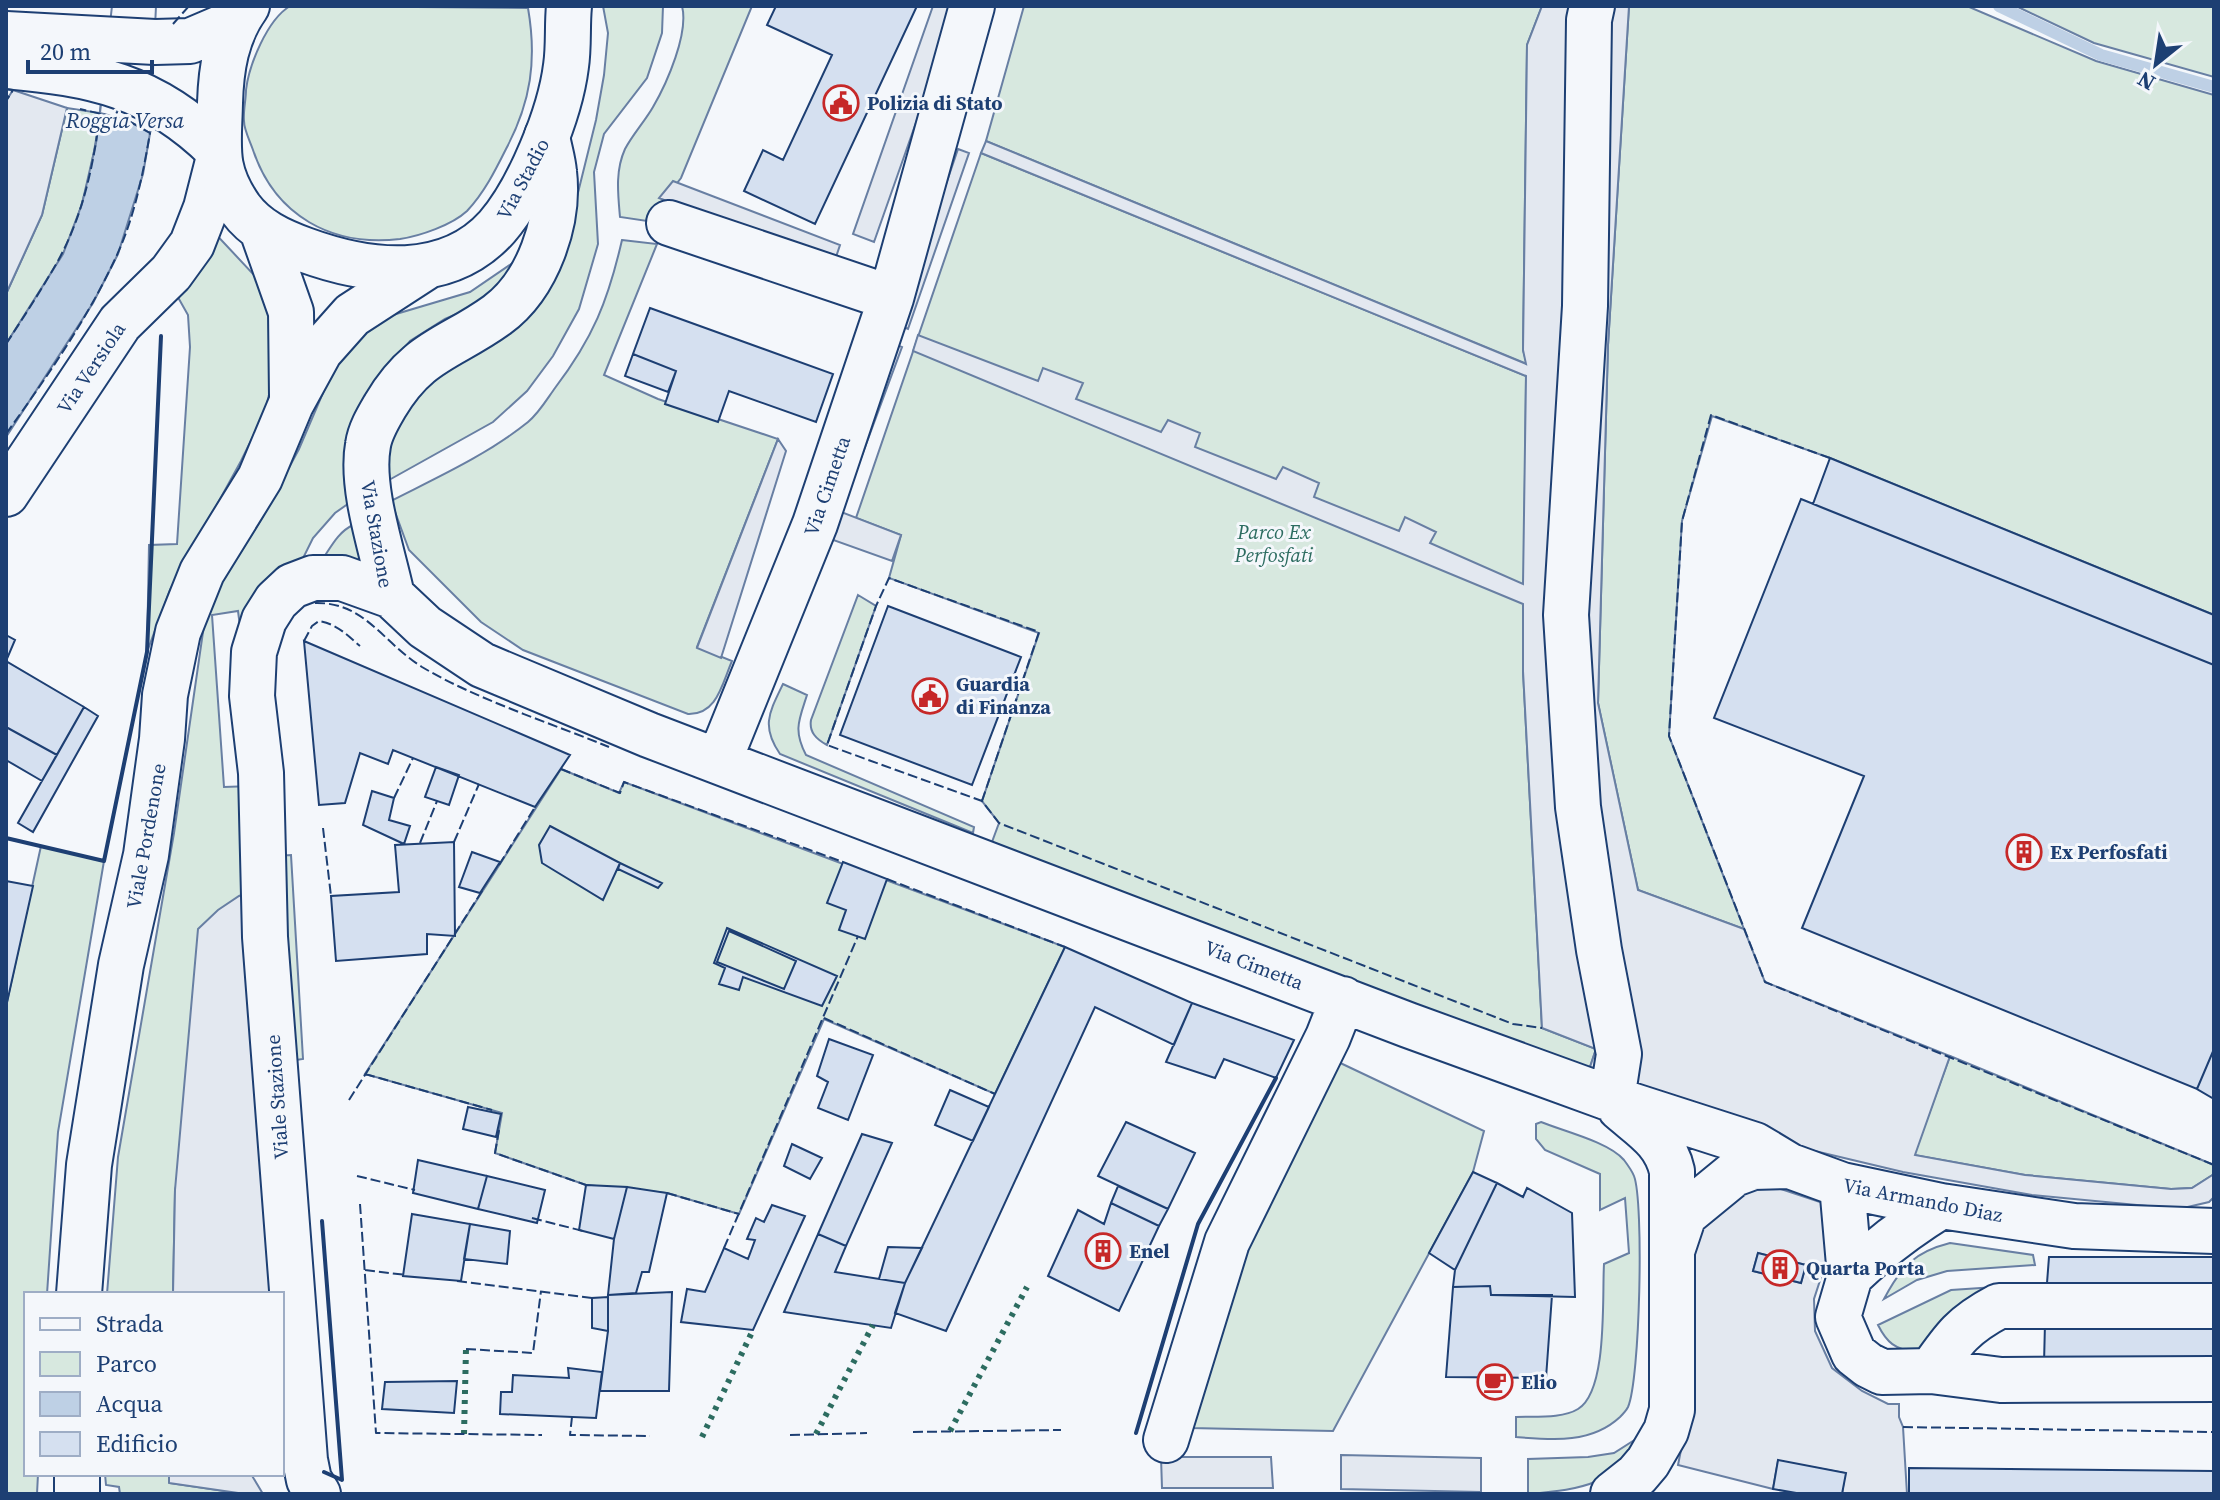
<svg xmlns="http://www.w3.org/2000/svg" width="2220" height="1500" font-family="'Source Serif 4',serif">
  <rect width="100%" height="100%" fill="#f4f7fb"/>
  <path fill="#d7e8df" stroke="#687fa3" stroke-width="2" d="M290,6L528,8C537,60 531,102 506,149C495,171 484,193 467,211C452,225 420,236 400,239C332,247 275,216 253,150C250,141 244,130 244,121C243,111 246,100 246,90C249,65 267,20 290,6Z
    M603,6H663L662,33L647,78L604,134L594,172L598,244L579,309L553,356L527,391L493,422L389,480L386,456L402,411L568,233L596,120L604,75L608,33Z
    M682,6H752L681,178L647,221L620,217C618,194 615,171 625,149C633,134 645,121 653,107C667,83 689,33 682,6Z
    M1024,6H1542L1527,45L1523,350L1527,364L986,141Z
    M1629,6H1967L2096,61L2214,95V615L1830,458L1712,416L1682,521L1669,736L1744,929L1638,890L1598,703L1608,345Z
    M2016,6H2214V77L2094,43Z
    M67,108L100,113C94,160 84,209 64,252C49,284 25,313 7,343L6,294L42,215Z
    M981,153L1526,376L1523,671L1542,1028L1596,1049L1588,1073L992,842L999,823L982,801L1039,633L889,578L901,535L856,518Z
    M210,228L255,276L274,306V373L265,412L241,461L170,590L147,652L149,545L177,544L190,347L188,315L175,292Z
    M622,240L657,244L604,375L658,399L778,439L697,647L732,661C722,684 717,715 688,714L523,650L481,622L409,550L391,501C438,477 487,455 528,422C539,413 547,399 555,388C593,338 608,301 622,240Z
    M517,260L490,300L445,319L410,341L379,382L352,501L335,513L313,538L246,673L238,611L212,615L224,787L252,786L259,889L175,1190L173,1294H107L118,1157L174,833L205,618L217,590L262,518L299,449L337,360L357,336L386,317L470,292Z
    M353,525L376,567L322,560C331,547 338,532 353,525Z
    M858,595L876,606L827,745C816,739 809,732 811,720Z
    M783,684L807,695C799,720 793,730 806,755L974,827L973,833L780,754C761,726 769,713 783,684Z
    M561,769L619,793L624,782L1065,947L995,1094L824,1019L739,1214L667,1193L586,1185L495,1153L502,1113L365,1074Z
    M41,846L104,861L58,1132L47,1294H26V1474H38L37,1494H6V1006Z
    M291,855L303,1059L289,1061L276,856Z
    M1950,1056L2214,1165V1174L2192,1188L2171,1189L2025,1175L1914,1155Z
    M1334,1060L1484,1131L1473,1172L1333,1431L1191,1428L1240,1245Z
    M1541,1122C1563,1131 1609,1142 1624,1160C1627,1164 1632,1171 1634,1176C1644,1202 1640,1380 1628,1407C1626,1411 1623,1414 1620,1417C1591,1444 1552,1440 1516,1437V1417C1534,1416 1562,1419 1578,1409C1608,1391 1602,1297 1604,1264L1629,1253L1625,1198L1600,1210V1174L1545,1150L1536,1139V1124Z
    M1950,1243L2033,1255L2035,1265L1947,1271L1917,1280L1884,1299C1901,1267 1914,1252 1950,1243Z
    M2011,1286L1915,1352C1895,1349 1887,1343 1878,1325L1951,1290Z
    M1647,1432C1617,1485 1584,1489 1528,1494V1459L1588,1457L1614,1453Z
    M105,1474H169L170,1483L245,1494H120L119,1487L106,1485Z"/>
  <path fill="#e3e8f0" stroke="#687fa3" stroke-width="2" fill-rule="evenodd" d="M933,6H957L874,242L853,234Z
    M1542,6H1629L1608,345L1598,703L1638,890L1744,929L1765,982L1950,1056L1915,1155L2025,1175L2171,1189L2192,1188L2214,1174V1197L2209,1202L2179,1209L2032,1195L1903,1172L1798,1147L1588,1073L1596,1049L1542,1028L1523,671V604L913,351L918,335L1038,381L1043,368L1083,383L1076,399L1161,432L1168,420L1200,433L1195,447L1276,479L1283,467L1319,483L1314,497L1399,531L1405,517L1436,532L1430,543L1523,584L1526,376L981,153L986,141L1526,364L1523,350L1527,45Z
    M13,90L67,108L42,215L6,294V101Z
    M958,149L969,153L908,329L898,325Z
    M673,181L840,245L833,266L659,198Z
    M891,343L902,347L841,512L901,535L892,561L822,536Z
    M778,439L786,451L721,658L697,648Z
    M259,889L281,1294H173L175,1190L198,929L218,910L239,896Z
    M1765,1186L1781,1189L1826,1204L1828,1256L1814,1299L1815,1331L1832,1368L1862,1391L1888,1404H1899V1417L1903,1427L1907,1494H1842L1845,1473L1778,1461L1773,1489L1678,1465L1688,1415L1689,1250L1698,1228L1731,1195ZM1758,1253L1806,1265L1801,1283L1753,1271Z
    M1341,1455L1481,1458V1492L1341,1489Z
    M1161,1457H1271L1273,1488H1162Z
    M169,1474H251L263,1494H245L169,1483Z"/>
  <path fill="#bed0e5" stroke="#687fa3" stroke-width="2" d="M113,6L152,122L143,174L118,254L93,303L6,437V344L63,254L82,204L96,143Z"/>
  <path fill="#f4f7fb" stroke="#687fa3" stroke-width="2" d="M112,6H156L150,133L127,120L100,113Z"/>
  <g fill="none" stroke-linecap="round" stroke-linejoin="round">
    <path stroke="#bed0e5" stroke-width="12" d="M1999,6L2101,55L2214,87"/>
  </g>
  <path fill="#d5e0f0" stroke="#1d3f73" stroke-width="2" fill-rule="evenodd" d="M776,6H917L815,224L744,191L763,150L783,160L832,55L767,25Z
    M650,308L833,374L816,422L729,391L718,422L665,404L676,371L633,354Z
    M633,354L676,371L668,392L625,376Z
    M1830,458L2214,615V665L1813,504Z
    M1801,499L2214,665V1049L2197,1089L1802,928L1864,776L1714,718Z
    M888,606L1021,657L972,785L840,735Z
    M6,635L15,640L6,661L84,707L57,755L6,727Z
    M304,641L570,755L535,807L393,750L388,764L360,753L345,803L319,805Z
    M84,707L98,716L33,832L18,823Z
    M6,727L57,755L42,781L6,760Z
    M436,767L459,775L449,805L425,797Z
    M372,791L394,798L389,820L410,826L404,844L363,825Z
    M550,826L620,863L603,900L542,863L539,845Z
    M454,842L455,936L427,934V954L336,961L331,896L399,892L395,845Z
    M472,852L500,862L480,893L459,887Z
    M843,862L887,879L865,939L839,930L846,910L827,903Z
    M620,863L662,883L658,888L618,869Z
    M6,881L33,886L6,1007Z
    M727,928L837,976L822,1006L743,977L739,990L719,984L725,968L714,963ZM729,931L796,961L784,989L717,962Z
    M1065,947L1192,1003L1174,1045L1095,1007L946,1331L895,1313L905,1283Z
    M1192,1003L1294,1040L1276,1078L1224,1059L1215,1078L1166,1062Z
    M829,1039L873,1055L848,1120L818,1108L828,1082L817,1076Z
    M2214,1049V1099L2197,1089Z
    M950,1090L989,1107L973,1141L935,1125Z
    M468,1107L501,1114L496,1137L463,1129Z
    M1126,1122L1195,1153L1168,1209L1098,1176Z
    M862,1134L892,1143L846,1246L818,1234Z
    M792,1144L822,1158L810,1179L784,1166Z
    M418,1160L487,1176L478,1209L413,1193Z
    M1473,1172L1497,1183L1455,1270L1429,1253Z
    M487,1176L545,1190L537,1223L478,1209Z
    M1497,1183L1523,1197L1527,1188L1572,1213L1575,1297L1491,1295L1490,1286L1453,1287L1455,1270Z
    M586,1185L627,1187L614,1239L579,1230Z
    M1118,1186L1168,1209L1159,1226L1111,1203Z
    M627,1187L667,1193L649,1272H642L636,1293L608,1295L614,1239Z
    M1111,1203L1159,1226L1119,1311L1048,1276L1078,1210L1104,1224Z
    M772,1205L805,1216L753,1330L681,1322L687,1289L705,1292L724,1248L748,1259L755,1240L747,1239L756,1218L764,1222Z
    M412,1214L470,1224L461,1281L403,1276Z
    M470,1224L510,1231L507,1264L464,1259Z
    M818,1234L846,1246L835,1272L905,1283L891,1328L784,1312Z
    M888,1247L922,1248L905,1283L879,1279Z
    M1758,1253L1806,1265L1801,1283L1753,1271Z
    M2049,1257H2214V1295L2046,1296Z
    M1490,1286L1491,1295H1552L1546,1378L1446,1377L1453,1287Z
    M672,1292L669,1391H600L608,1331V1295Z
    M608,1297V1331L592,1328V1298Z
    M2045,1323H2214V1364H2044Z
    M568,1368L602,1372L596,1418L500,1414L501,1392H512L513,1375L569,1378Z
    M457,1381L454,1413L382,1409L385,1382Z
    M1778,1460L1846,1473L1842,1494H1802L1773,1489Z
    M1909,1468L2214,1471V1494L1909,1493Z"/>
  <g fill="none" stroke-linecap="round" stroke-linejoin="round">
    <defs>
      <path id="minor" d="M1592,6L1589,20L1585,306L1566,615L1578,807L1599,950L1619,1054L1615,1080L1606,1097
        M669,223L891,298
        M6,494L120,323L171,273L192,244L206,208L218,161
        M392,596C383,553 360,488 368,445C370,431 378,418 385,406C418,350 450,349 497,315C538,285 560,221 554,172C553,160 549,148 547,136
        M719,761L815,524L891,298L972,6
        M1842,1185L1850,1276L1838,1317L1854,1354L1868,1365L1882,1372L1931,1371L2001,1380L2214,1379
        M1673,1248L1684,1215L1734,1174L1753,1167L1790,1166L1842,1185L1941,1206L2074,1226L2214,1231
        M1850,1276C1878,1249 1907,1227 1941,1206
        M1931,1371C1954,1338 1963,1325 1999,1306H2214
        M1166,1440L1227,1242L1328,1037L1343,999
        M318,1494L309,1480L305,1460L265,937L261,773L252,696L254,652L264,620L276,601L292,586L313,578H342L392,596L425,627L482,665L649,735L1408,1025L1606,1097L1755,1145L1790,1166
        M1613,1494L1637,1475L1648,1462L1666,1431L1672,1410V1171C1665,1140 1643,1128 1620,1108"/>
      <path id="major" d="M247,6C226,35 221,69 220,103C219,147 213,169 240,208C256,230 280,241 305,250C368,273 447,283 497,227C529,190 560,114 566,66C569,46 567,26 569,6
        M6,34L155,42L190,41L237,21
        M6,66C93,74 152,85 217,149
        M262,230L291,312L292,397
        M79,1294L89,1165L121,965L146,855L162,739L165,695L178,632L202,572L260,478L291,404L320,351L352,315L426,267
        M77,1494V1474"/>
    </defs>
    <use href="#minor" stroke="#1d3f73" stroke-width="48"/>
    <use href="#major" stroke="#1d3f73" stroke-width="48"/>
    <use href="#minor" stroke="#f4f7fb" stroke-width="44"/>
    <use href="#major" stroke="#f4f7fb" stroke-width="44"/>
    <path stroke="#2c6c60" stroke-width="6" stroke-dasharray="4 6" stroke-linecap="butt" d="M950,1431L1027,1287
      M464,1434L466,1349
      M816,1434L873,1325
      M702,1437L753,1330"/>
    <path stroke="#1d3f73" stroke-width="2" stroke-dasharray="10 4" stroke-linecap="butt" d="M173,24L189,6
      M6,89L13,90L6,101
      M6,344C23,318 40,292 55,266C82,220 94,165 100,113
      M6,434C46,378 87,320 116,257C134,219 143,174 150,133L127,120L80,109
      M1830,458L1711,415L1682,521L1669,736L1765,982L2214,1165
      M315,603C365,602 382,642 422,667C478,700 548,722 609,747
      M304,641L312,626L319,621C337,624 347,635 360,646
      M561,769L620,793L624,782L843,862
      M394,798L413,758
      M982,801L1039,632L889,578L876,606L827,745L982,801L999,823L1513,1024L1542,1028
      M323,828L331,896
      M454,842L479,784
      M420,843L437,801
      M499,865L535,807
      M887,879L1065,947
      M824,1018L995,1094
      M365,1074L492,1110
      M349,1100L484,888
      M499,1130L495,1153L586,1185
      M357,1176L415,1190
      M667,1193L739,1214
      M360,1204L376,1433L542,1435
      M532,1218L583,1231
      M724,1248L858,936
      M365,1270L406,1275
      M457,1281L592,1298
      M466,1349L533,1353L541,1291
      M572,1417L570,1435L650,1436
      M1903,1427L2214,1432
      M913,1432L1061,1430
      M790,1435L867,1433"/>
    <path stroke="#1d3f73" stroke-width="4" d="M6,838L104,861L147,652L161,336
      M322,1221L342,1480L324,1472
      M1136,1433L1198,1224L1276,1078"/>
  </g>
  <defs>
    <symbol id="civic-ring" viewBox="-11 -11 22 22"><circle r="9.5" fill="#f4f7fb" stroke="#c62828" stroke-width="1.5"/><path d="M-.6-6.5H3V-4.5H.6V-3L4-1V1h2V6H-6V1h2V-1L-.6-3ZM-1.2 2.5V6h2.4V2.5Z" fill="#c62828"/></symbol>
    <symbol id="building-ring" viewBox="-11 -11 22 22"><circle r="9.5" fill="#f4f7fb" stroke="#c62828" stroke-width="1.5"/><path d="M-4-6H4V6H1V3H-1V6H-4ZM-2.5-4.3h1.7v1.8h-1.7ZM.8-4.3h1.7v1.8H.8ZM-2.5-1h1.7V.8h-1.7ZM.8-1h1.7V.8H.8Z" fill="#c62828"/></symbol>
    <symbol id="cafe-ring" viewBox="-11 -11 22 22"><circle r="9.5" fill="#f4f7fb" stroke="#c62828" stroke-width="1.5"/><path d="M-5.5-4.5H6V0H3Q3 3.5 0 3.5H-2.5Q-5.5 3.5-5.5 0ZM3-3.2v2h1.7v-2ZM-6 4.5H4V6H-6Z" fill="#c62828"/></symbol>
  </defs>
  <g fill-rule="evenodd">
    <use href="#civic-ring" x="821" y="83" width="40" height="40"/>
    <use href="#civic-ring" x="910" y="676" width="40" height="40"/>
    <use href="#building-ring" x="2004" y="832" width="40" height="40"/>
    <use href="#building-ring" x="1083" y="1231" width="40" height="40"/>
    <use href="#building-ring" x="1760" y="1248" width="40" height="40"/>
    <use href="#cafe-ring" x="1475" y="1362" width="40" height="40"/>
  </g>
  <g text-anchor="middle" stroke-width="6" stroke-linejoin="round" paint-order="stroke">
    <g font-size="20" font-weight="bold" fill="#1d3f73" stroke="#f4f7fb" text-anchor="start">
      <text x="867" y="110">Polizia di Stato</text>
      <text x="956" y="691">Guardia<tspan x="956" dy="23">di Finanza</tspan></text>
      <text x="2050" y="859">Ex Perfosfati</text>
      <text x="1129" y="1258">Enel</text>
      <text x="1806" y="1275">Quarta Porta</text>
      <text x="1521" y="1389">Elio</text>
    </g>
    <g font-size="20" fill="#1d3f73" stroke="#f4f7fb">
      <text transform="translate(523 179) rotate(-62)" y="7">Via Stadio</text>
      <text transform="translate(91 368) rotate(-56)" y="7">Via Versiola</text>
      <text transform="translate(827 486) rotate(-71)" y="7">Via Cimetta</text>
      <text transform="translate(377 534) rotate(80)" y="7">Via Stazione</text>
      <text transform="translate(146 836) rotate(-80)" y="7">Viale Pordenone</text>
      <text transform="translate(1254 965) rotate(21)" y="7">Via Cimetta</text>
      <text transform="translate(277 1097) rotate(-94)" y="7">Viale Stazione</text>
      <text transform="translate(1923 1200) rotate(11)" y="7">Via Armando Diaz</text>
    </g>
    <g font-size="20" font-style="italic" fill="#2c6c60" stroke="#f4f7fb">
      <text x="1274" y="539">Parco Ex<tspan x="1274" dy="23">Perfosfati</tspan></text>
    </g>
    <g font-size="22" font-style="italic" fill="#1d3f73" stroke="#f4f7fb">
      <text x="125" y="128">Roggia Versa</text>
    </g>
  </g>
  <rect width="2220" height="1500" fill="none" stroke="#1d3f73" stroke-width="16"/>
  <rect x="24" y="1292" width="260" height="184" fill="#f4f7fb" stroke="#9eadc5" stroke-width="2"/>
  <rect x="40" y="1318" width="40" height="12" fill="#f4f7fb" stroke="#9eadc5" stroke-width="2"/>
  <text x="96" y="1332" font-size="24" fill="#1d3f73">Strada</text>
  <rect x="40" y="1352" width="40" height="24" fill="#d7e8df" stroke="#9eadc5" stroke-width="2"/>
  <text x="96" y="1372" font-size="24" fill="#1d3f73">Parco</text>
  <rect x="40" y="1392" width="40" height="24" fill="#bed0e5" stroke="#9eadc5" stroke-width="2"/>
  <text x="96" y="1412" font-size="24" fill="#1d3f73">Acqua</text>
  <rect x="40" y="1432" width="40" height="24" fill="#d5e0f0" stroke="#9eadc5" stroke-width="2"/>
  <text x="96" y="1452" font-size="24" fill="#1d3f73">Edificio</text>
  <g transform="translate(2156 64) rotate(210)" stroke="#f4f7fb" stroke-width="6" paint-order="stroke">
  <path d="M0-6L14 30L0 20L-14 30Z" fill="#1d3f73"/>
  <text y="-12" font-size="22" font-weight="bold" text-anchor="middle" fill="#1d3f73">N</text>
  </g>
  <path d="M28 60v12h124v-12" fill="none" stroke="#1d3f73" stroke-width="4"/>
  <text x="40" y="60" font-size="24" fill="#1d3f73" stroke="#f4f7fb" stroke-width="6" paint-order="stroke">20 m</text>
</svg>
